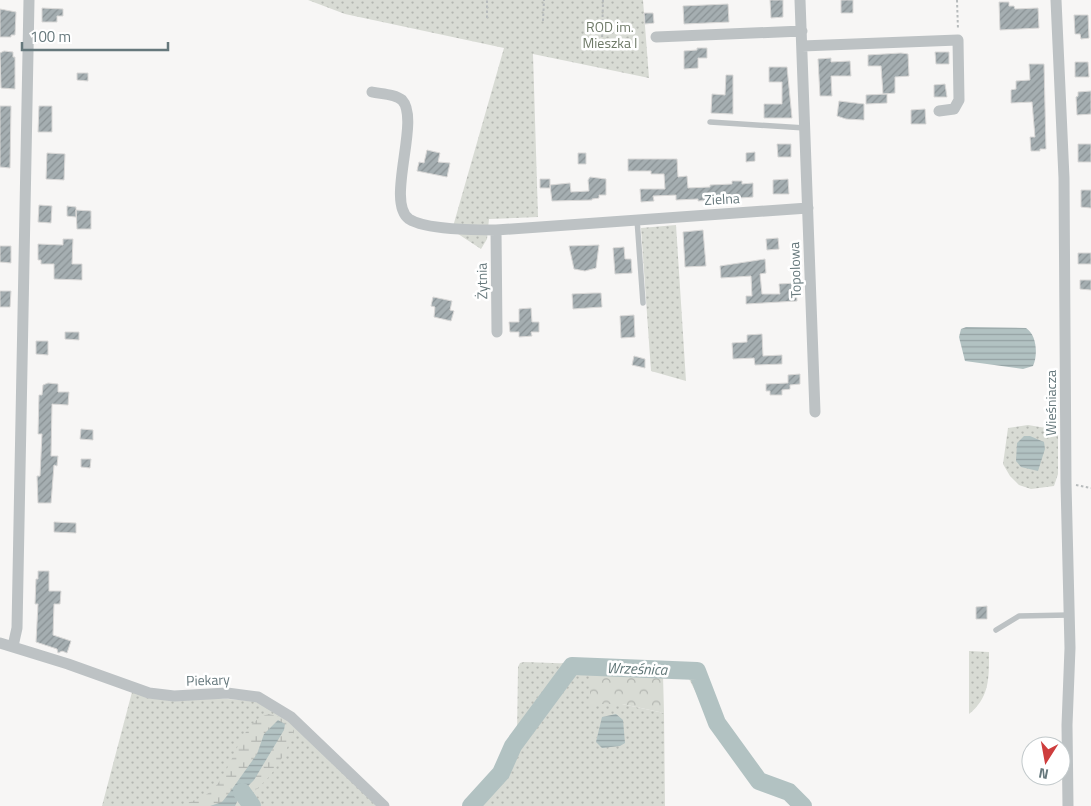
<svg xmlns="http://www.w3.org/2000/svg" width="1091" height="806" font-family="'Titillium Web',sans-serif">
  <defs>
    <pattern id="grass-dots" width="8" height="8" patternUnits="userSpaceOnUse" patternTransform="scale(1.25)"><rect width="8" height="8" fill="#d8dbd4"/><path d="M2 2h.1M6 6h.1" fill="none" stroke="#b3b6b1" stroke-width="1.8" stroke-linecap="round"/></pattern>
    <pattern id="forest-crowns" width="20" height="18" patternUnits="userSpaceOnUse" patternTransform="scale(1.25)"><rect width="20" height="18" fill="#d8dbd4"/><path d="M2 6a3 3 0 1 1 6 0M12 15a3 3 0 1 1 6 0" fill="none" stroke="#b3b6b1"/></pattern>
    <pattern id="wetland-marsh" width="20" height="14" patternUnits="userSpaceOnUse" patternTransform="scale(1.25)"><rect width="20" height="14" fill="#d8dbd4"/><path d="M1 5h8M5 5V1M11 12h8M15 12V8" fill="none" stroke="#b3b6b1"/></pattern>
    <pattern id="water-rules" width="6" height="5" patternUnits="userSpaceOnUse" patternTransform="scale(1.25)"><rect width="6" height="5" fill="#b2c2c2"/><path d="M0 2.5h6" fill="none" stroke="#95a2a3"/></pattern>
    <pattern id="building-hatch" width="6" height="6" patternUnits="userSpaceOnUse" patternTransform="scale(1.25)"><rect width="6" height="6" fill="#a5aeb1"/><path d="M-1 1l2-2M0 6l6-6M5 7l2-2" fill="none" stroke="#8a9295"/></pattern>
  </defs>
  <rect width="100%" height="100%" fill="#f7f6f5"/>
  <path fill="url(#grass-dots)" d="M308,0H643L649,78L533,54L538,217L489,219L487,239L481,249L452,230L504,48L345,14Z
    M676,225L686,381L651,371L641,228Z
    M1028,425L1058,430V474L1054,486L1031,489L1019,485L1010,476L1003,464L1008,428Z
    M969,651L989,652C989,677 990,697 969,714Z
    M524,662L697,668L720,722L761,779L791,790L806,806H800C789,792 767,792 753,781L716,732L688,677L591,672V704H622L664,713L665,806H468L491,782V786C507,771 510,754 523,737H517L518,667L520,663Z
    M132,692L255,701L291,722L380,806H102Z"/>
  <path fill="url(#forest-crowns)" d="M590,672L663,675L664,713L622,704H590Z"/>
  <path fill="url(#wetland-marsh)" d="M269,714C280,716 289,721 294,731C289,746 281,761 272,773C264,784 249,793 245,806H178C189,802 205,798 213,789C234,769 239,721 269,714Z"/>
  <path fill="url(#water-rules)" d="M966,327L1026,328C1037,335 1038,355 1033,366L1023,369L965,361L959,337L961,329Z
    M1024,436H1030L1044,442L1045,449L1038,471L1021,467L1016,461L1017,443Z
    M616,714L623,720L625,743L620,746L602,748L596,742L602,717Z
    M278,720L285,724L284,730L254,780L242,792L235,806H210L222,802L230,792L257,754L264,734Z"/>
  <g fill="none" stroke-linecap="round" stroke-linejoin="round">
    <path stroke="#b2c2c2" stroke-width="18" d="M242,792L252,806
      M471,806L501,773L513,746L572,666L697,671L717,723L759,781L789,792L803,806"/>
  </g>
  <path fill="url(#building-hatch)" stroke="#d9d8d7" d="M770,0H783V17L771,18Z
    M841,0H853V13H841Z
    M999,2H1009V6H1014L1015,9L1038,8L1039,28L1000,30Z
    M728,4L729,22L684,24L683,6Z
    M42,8L63,9V16H57V22H42Z
    M0,9L16,12L15,35H11V37H0Z
    M644,13H653L654,23L645,24Z
    M1074,15H1088L1089,38L1081,39L1080,34H1075Z
    M697,48H707V58H698V68L684,69V51L697,50Z
    M4,51L13,52V57H15V89L1,88L0,53Z
    M935,52H949V64H936Z
    M901,53L908,54L909,76L895,77V93L883,94L881,66H868V55Z
    M831,58V62L850,61L851,76H831L832,96H820L818,59Z
    M1075,62H1088L1089,77H1075Z
    M1029,64H1044L1046,149H1040V151H1031L1030,137H1035L1032,102L1011,103V90L1016,89V81L1030,80Z
    M769,67H787L792,118H764V104H782V82H769Z
    M77,73H88V81L77,80Z
    M726,75H733V114L711,113L712,94L725,95Z
    M945,84L947,97H934V85Z
    M1091,91V114L1077,115L1076,97L1078,96V92Z
    M887,94V103L866,104V95Z
    M839,101L864,104V120L846,119L837,116Z
    M0,106H11L10,168L0,167Z
    M39,106H52V132H38Z
    M925,109L926,124H911V110Z
    M777,144H791V157H778Z
    M1078,144H1091V162H1078Z
    M427,150L440,153L438,162L450,163L447,177L417,171L419,162L424,163Z
    M755,152V161L746,162V153Z
    M47,153L65,154L64,180L46,179Z
    M578,153H586V164H578Z
    M628,159H677L678,177L687,176L688,188L710,187V185L732,184V181H742V184L753,183V197L698,201V199L676,200V195L653,196L654,201L641,202L640,189H665L664,174H651V171H628Z
    M590,177L606,179V195H599V198L592,199V200L552,201L550,185L570,183L571,192L589,191L588,180Z
    M540,179H550V188H540Z
    M788,179L789,194H773V180Z
    M1081,190H1091V208L1081,207Z
    M39,205L52,206L51,223L38,222Z
    M67,206L76,207V217L67,216Z
    M76,210L91,211V229H77Z
    M703,230L706,266L685,267L683,232Z
    M778,238L779,249L767,250L766,239Z
    M63,239H73L72,264H82V280L54,279V264H41V260H38V244L63,245Z
    M599,245L596,268L585,271L574,269L569,246Z
    M0,246H11V263L0,262Z
    M624,247L625,259H631L632,273L615,274L613,248Z
    M1078,253H1091V264H1078Z
    M765,259L766,273L760,274L762,294H780L779,284L796,283L797,301L746,304V296H752L751,276L721,278L720,266Z
    M1080,280H1091V290L1080,289Z
    M0,291H11L10,307H0Z
    M594,293H601L602,307L573,309L572,294Z
    M433,297L452,301L450,310L454,311L451,321L434,317L435,307L431,306Z
    M531,308L532,322H539V332H531L532,336L519,337V332H510L509,322H519V309Z
    M634,315L635,337L621,338L620,316Z
    M65,332H79V340L65,339Z
    M762,334L763,356L782,355V364L755,365L754,358L733,359L732,343L747,342V335Z
    M36,341H48V355L36,354Z
    M634,356L645,359V368L632,365Z
    M800,374V384L790,385V389L782,390V395H770V391H766V384L788,383V375Z
    M48,383L58,384V392H69L68,405L52,404L51,456H58L57,466L54,465L51,503H38L37,476H40L42,434H38L39,395H42L43,385Z
    M81,429L93,430V440L80,439Z
    M81,459H91L90,468L81,467Z
    M54,522L76,523V533L54,532Z
    M38,571H49V591H61L60,604H54L53,635L71,641L67,653L62,651L58,653L57,649L36,642L38,604H35L36,579H38Z
    M987,606V619H976V607Z"/>
  <g fill="none" stroke-linecap="round" stroke-linejoin="round">
    <path stroke="#b7bbbc" stroke-width="2" stroke-dasharray="2.5 2.5" stroke-linecap="butt" d="M957,0L958,30
      M487,18V0
      M543,21L544,0
      M602,42L603,0
      M1076,485L1091,488"/>
    <path stroke="#bdc2c4" stroke-width="5.5" d="M710,122L805,128
      M637,219L643,303
      M996,630L1019,616L1069,615"/>
    <path stroke="#bdc2c4" stroke-width="11" d="M800,0L815,412
      M1056,0L1064,178L1066,483L1070,648L1067,725L1068,806
      M656,37L802,31
      M802,46L958,40L959,100L954,109L939,111
      M372,92C381,94 395,94 402,100C421,120 385,202 409,219C426,230 475,230 496,230L808,208
      M496,230L497,332
      M0,643L68,664L149,693L174,696L227,693L258,697L291,717L384,806
      M13,646L17,628L29,0"/>
  </g>
  <g text-anchor="middle" stroke-width="5" stroke-linejoin="round" paint-order="stroke">
    <g font-size="14" fill="#6f7a68" stroke="#fff">
      <text x="610" y="32">ROD im.<tspan x="610" dy="16">Mieszka I</tspan></text>
    </g>
    <g font-size="14" fill="#66787c" stroke="#fff">
      <text transform="translate(722 199) rotate(-3)" y="5">Zielna</text>
      <text transform="translate(795 270) rotate(-92)" y="5">Topolowa</text>
      <text transform="translate(482 281) rotate(-91)" y="5">Żytnia</text>
      <text transform="translate(1051 403) rotate(-90)" y="5">Wieśniacza</text>
      <text transform="translate(208 680) rotate(-2)" y="5">Piekary</text>
    </g>
    <g font-size="15" font-style="italic" fill="#607677" stroke="#fff">
      <text transform="translate(637 669) rotate(2)" y="5">Wrześnica</text>
    </g>
  </g>
  <g transform="translate(1046 761) rotate(191)"><circle r="24" fill="#ffffff" stroke="#c2c9cb"/>
  <path d="M0-4L9 19L0 12L-9 19Z" fill="#ce3d3d"/>
  <text y="-8" font-size="14" font-weight="bold" text-anchor="middle" fill="#66787c">N</text>
  </g>
  <path d="M22 42v8h146v-8" fill="none" stroke="#66787c" stroke-width="2.5"/>
  <text x="30" y="42" font-size="15" fill="#66787c" stroke="#ffffff" stroke-width="4" paint-order="stroke">100 m</text>
</svg>
